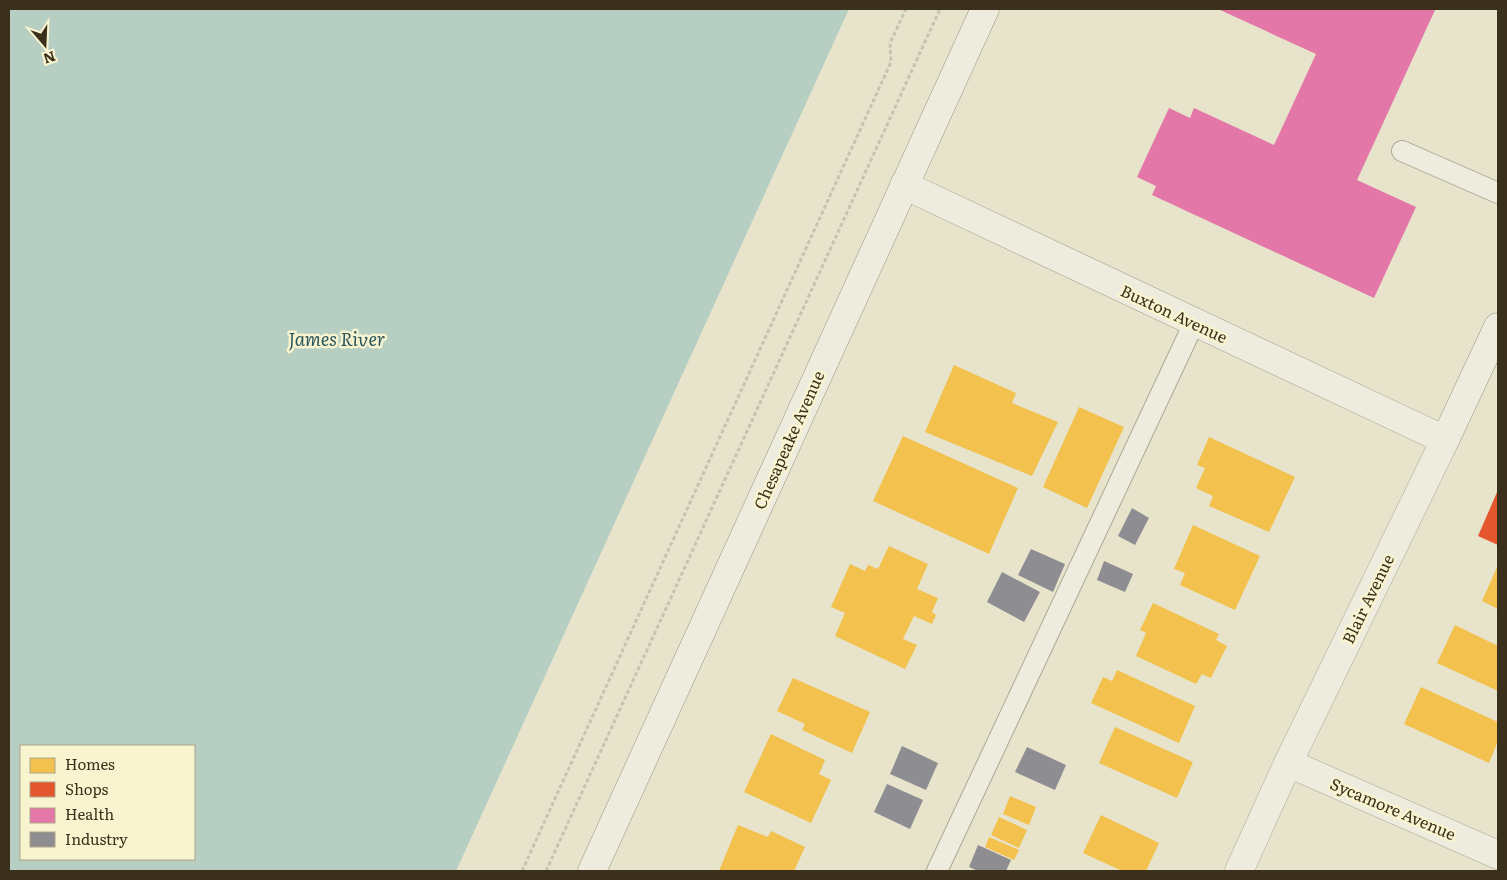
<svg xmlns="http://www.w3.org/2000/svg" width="1507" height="880" font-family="Literata,serif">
  <rect width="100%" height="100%" fill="#e7e4cb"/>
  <path fill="#b7cec3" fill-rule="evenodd" d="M9,9H849L456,871H9ZM21,746H194V859H21Z"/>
  <path fill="#f2c14e" d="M954,365L1016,393L1012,403L1058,422L1032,476L925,432Z
    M1079,407L1124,427L1087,508L1043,487Z
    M903,436L1018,488L989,554L873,501Z
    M1209,437L1295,477L1269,532L1209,506L1213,496L1196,488L1205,468L1197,465Z
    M1193,525L1260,556L1235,610L1180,585L1185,573L1174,569Z
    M889,546L928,564L917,589L938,598L932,612L936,615L932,624L914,616L903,639L917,645L905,669L835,636L845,613L831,607L850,564L865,571L868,565L878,569Z
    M1498,565V609L1482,601Z
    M1153,603L1219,634L1216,640L1227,646L1211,678L1202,674L1196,684L1136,656L1146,633L1140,630Z
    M1455,625L1498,646V691L1437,663Z
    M1117,670L1195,706L1179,743L1091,703L1103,677L1112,681Z
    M793,678L870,712L852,753L802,730L805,724L777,711Z
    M1421,687L1498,722V741L1489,763L1404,724Z
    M1115,727L1193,762L1177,798L1099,763Z
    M771,734L825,760L819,774L831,780L811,823L744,792Z
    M1010,796L1036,807L1029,825L1003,814Z
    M1101,815L1159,843L1146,871H1122L1083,853Z
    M999,817L1027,830L1019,848L991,835Z
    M738,825L768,837L771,831L805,847L794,871H719Z
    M989,837L1019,850L1014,860L985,847Z"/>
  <path fill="#e4572e" d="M1498,490V545L1478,536Z"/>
  <path fill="#e377a8" d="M1218,9L1435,10L1357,180L1416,207L1374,298L1152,195L1156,186L1137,177L1169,108L1190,118L1194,108L1274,145L1316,54Z"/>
  <path fill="#8d8d92" d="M1132,508L1149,518L1135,545L1118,536Z
    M1031,549L1065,564L1053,592L1018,575Z
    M1104,561L1133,574L1125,592L1097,580Z
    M1002,572L1040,592L1024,622L987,602Z
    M902,746L938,763L926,790L890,774Z
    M1027,747L1066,765L1055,790L1015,772Z
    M887,784L923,800L910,829L874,812Z
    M978,845L1011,860L1006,871H978L969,867Z"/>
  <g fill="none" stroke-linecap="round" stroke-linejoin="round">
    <defs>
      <path id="lane" d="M1402,151L1498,193
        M937,871L1194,323"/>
      <path id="street" d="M1288,763L1498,855
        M1239,871L1288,763L1445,440"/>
      <path id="secondary" d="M904,185L1445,440L1498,327
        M592,871L985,9"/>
    </defs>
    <use href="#lane" stroke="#aca895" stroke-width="22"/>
    <use href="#street" stroke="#aca895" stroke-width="29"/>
    <use href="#secondary" stroke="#9b9685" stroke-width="29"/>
    <path stroke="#c7c3b4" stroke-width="3" stroke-dasharray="4 2.5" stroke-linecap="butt" d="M522,871L891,62L890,43L906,9
      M546,871L940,9"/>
    <use href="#lane" stroke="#eeecde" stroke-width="20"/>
    <use href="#street" stroke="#eeecde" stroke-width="28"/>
    <use href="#secondary" stroke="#eeecde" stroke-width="28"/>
  </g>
  <g text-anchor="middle" stroke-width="5" stroke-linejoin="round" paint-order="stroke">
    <g font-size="16" fill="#3b301c" stroke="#f9f4d0">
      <text transform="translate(1174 314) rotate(25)" y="6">Buxton Avenue</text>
      <text transform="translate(789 440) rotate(-66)" y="6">Chesapeake Avenue</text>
      <text transform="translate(1368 599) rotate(-64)" y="6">Blair Avenue</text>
      <text transform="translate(1393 809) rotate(23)" y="6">Sycamore Avenue</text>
    </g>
    <g font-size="18" font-style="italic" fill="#29575d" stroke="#f9f4d0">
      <text x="337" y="346">James River</text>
    </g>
  </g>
  <rect width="1507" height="880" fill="none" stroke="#3b301c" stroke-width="20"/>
  <rect x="20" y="745" width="175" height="115" fill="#f9f4d0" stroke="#ada688"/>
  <rect x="30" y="758" width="25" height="15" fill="#f2c14e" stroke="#ada688"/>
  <text x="65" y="770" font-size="15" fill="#3b301c">Homes</text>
  <rect x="30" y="782" width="25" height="15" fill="#e4572e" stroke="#ada688"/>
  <text x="65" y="795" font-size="15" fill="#3b301c">Shops</text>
  <rect x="30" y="808" width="25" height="15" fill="#e377a8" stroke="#ada688"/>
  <text x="65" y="820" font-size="15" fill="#3b301c">Health</text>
  <rect x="30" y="832" width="25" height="15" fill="#8d8d92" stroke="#ada688"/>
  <text x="65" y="845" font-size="15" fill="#3b301c">Industry</text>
  <g transform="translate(45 45) rotate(161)" stroke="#f9f4d0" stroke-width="4" paint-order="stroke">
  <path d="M0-4L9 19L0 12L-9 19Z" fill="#3b301c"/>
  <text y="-8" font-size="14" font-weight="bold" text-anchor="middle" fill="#3b301c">N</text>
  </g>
</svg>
